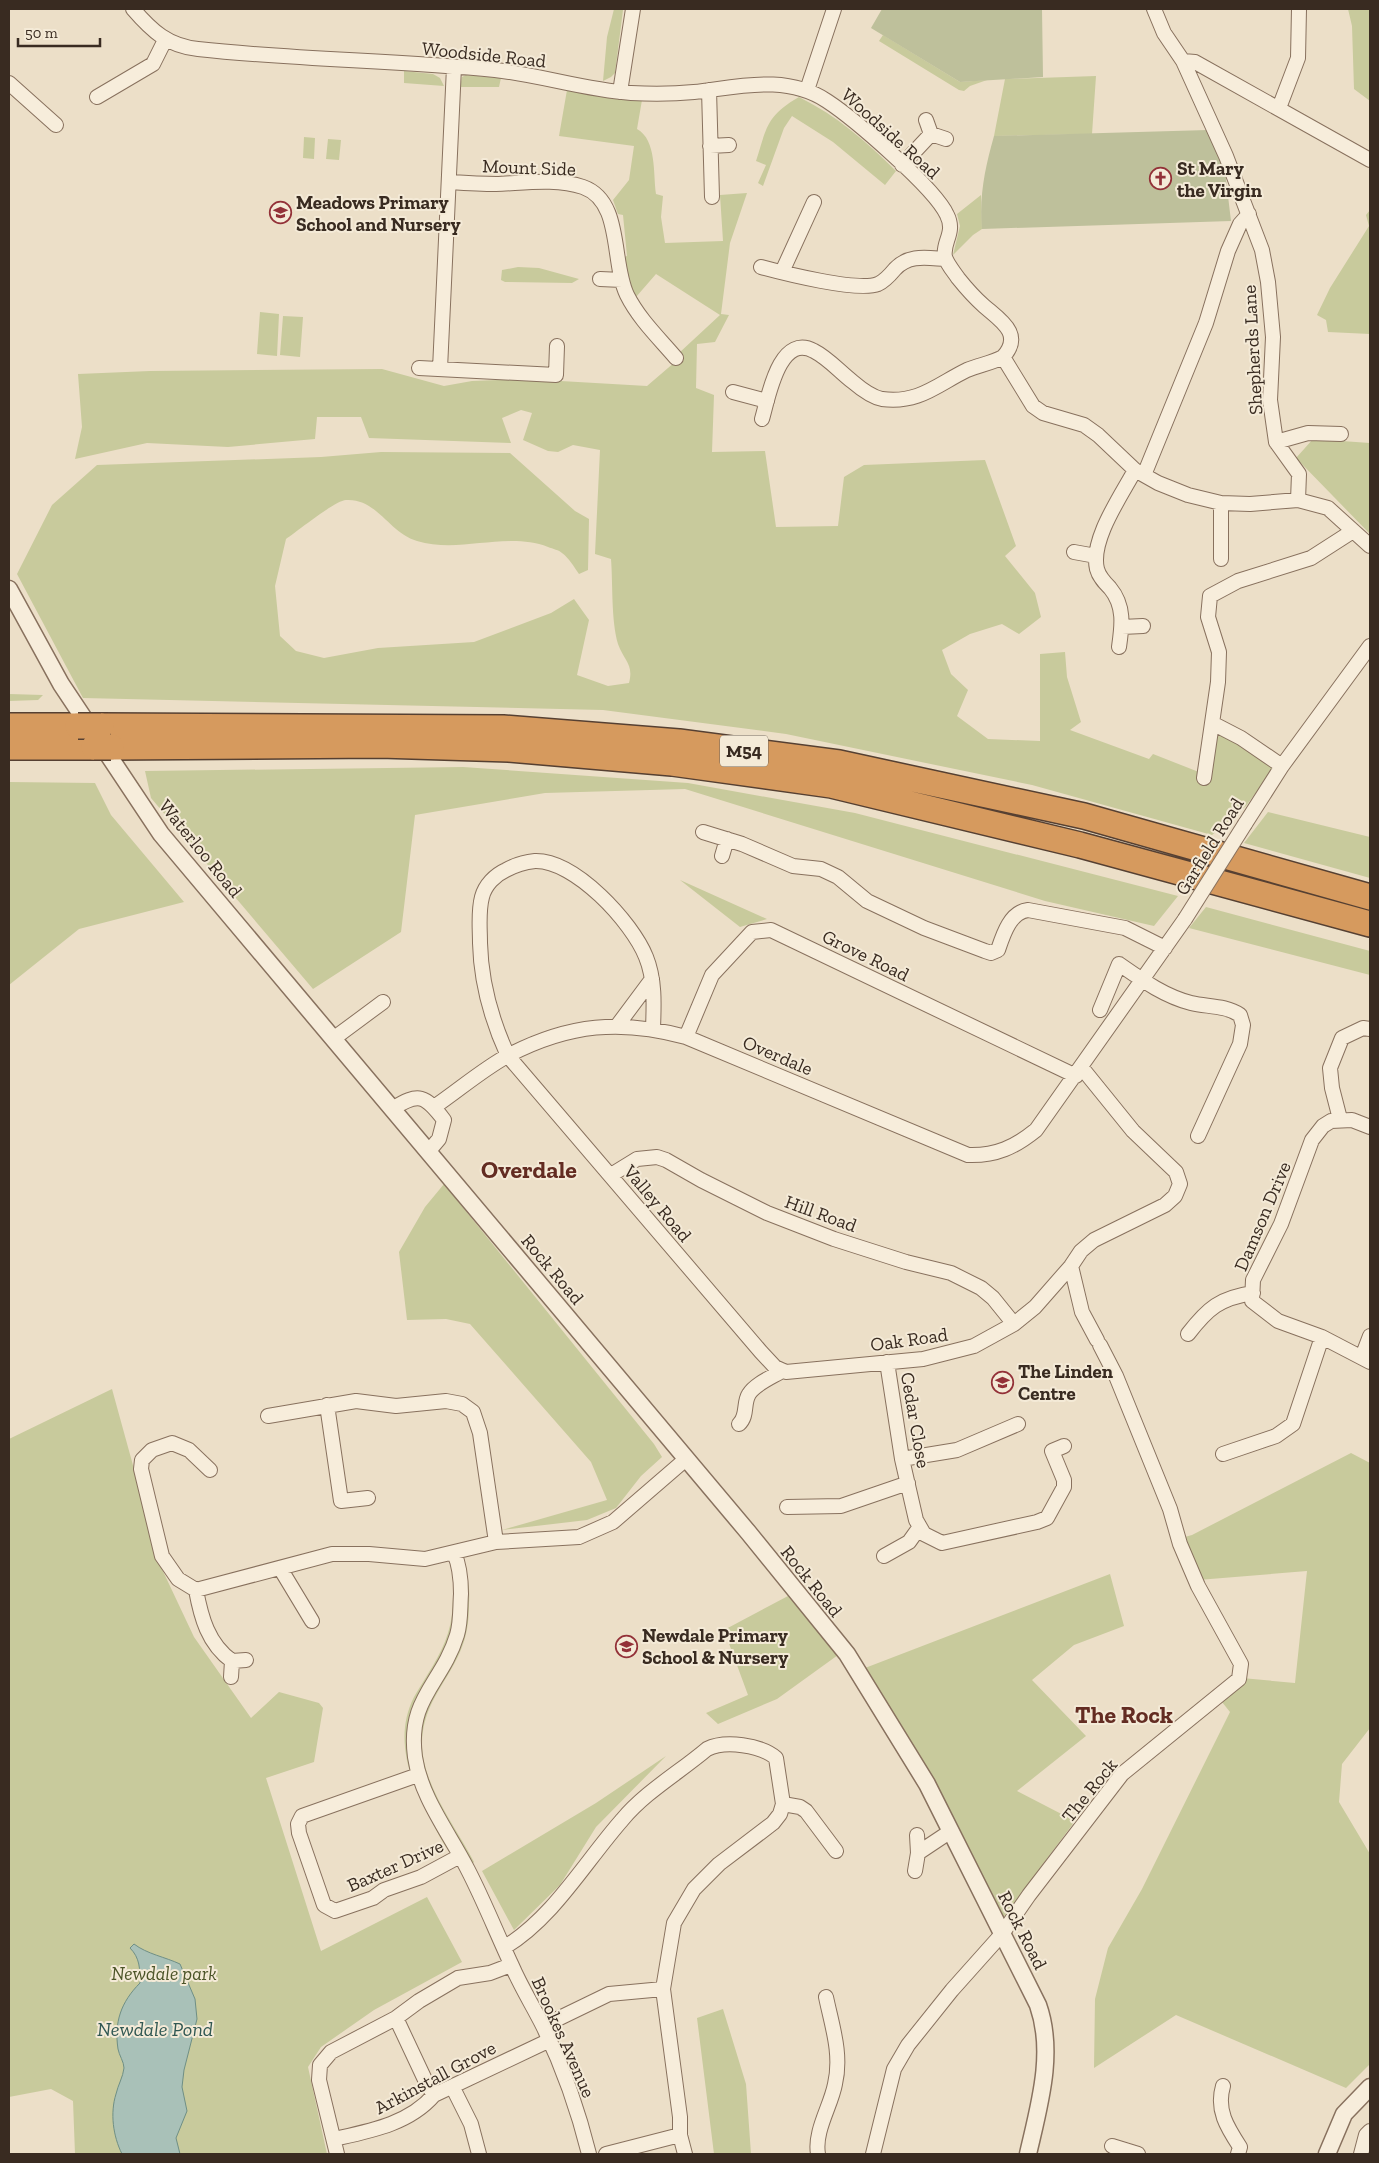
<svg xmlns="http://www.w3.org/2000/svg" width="1379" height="2163" font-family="'Zilla Slab',serif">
  <rect width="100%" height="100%" fill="#ecdfc8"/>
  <path fill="#c8ca9c" d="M614,9L623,10L615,73L611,77L603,81L607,37Z
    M1348,9H1370V101L1354,89L1352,26Z
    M883,35L960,82L987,80L970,86L964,91L959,90L879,41Z
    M404,71L433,74L440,78L444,86L404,83Z
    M466,75L501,78L499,87H460L462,77Z
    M1096,76L1092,134L994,136L1005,79Z
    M567,90L642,100L637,129C657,140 653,174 656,194L663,196L661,217L665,243L723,241L720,195L747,193L730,243L721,314L729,315L715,342L697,344L696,388L714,395L712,452L765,451L776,527L838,526L844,477L864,465L985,460L1016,546L1005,556L1035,593L1041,617L1019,634L1002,624L970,634L942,650L951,674L968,690L957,716L988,739L1040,741V654L1065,652L1067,677L1081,722L1070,730L1149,759L1153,754L1209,776L1215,734L1221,732L1274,768L1246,806L1212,835L1032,785L786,734L603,710L83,698L17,574L52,505L97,465L321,457L381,452L510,453L575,511L589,519L588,570L579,574C574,567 569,558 562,553C559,550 553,549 548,547C506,531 460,554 417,541C389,533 377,498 346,500C334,501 298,531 286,539L275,586L280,636L296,651L324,658L378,648L474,642L551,613L574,599L589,620L577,675L608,686L629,683C634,664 624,661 618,644C611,620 613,585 611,559L595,554L600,450L573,445L558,452L548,451L523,440L532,413L521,410L502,418L511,443L369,438L361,417H317L315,439L228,447L147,443L75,459L82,427L78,374L150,371L382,369L444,386L472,381L526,379L647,386L682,356L679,353L720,315L656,274L636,297L631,288L621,258L627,256L623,215L618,214L613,200L629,180L634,146L559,136Z
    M799,97C837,116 866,141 896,171L885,185L833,142L792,116L784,128L763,186L758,183L766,165L756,161C767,127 766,116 799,97Z
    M304,137L315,138L314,159L303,158Z
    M328,139L341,140L339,160L326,159Z
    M981,195L982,229L973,235L953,255L960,226L957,214Z
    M1370,210V334L1328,332L1326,320L1317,315L1330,288L1369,226L1366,215Z
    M518,267L539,268L579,279L572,283L505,282L501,280L502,270Z
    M260,312L279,314L277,356L257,354Z
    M283,316L303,317L300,357L280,355Z
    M1313,439L1370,443V534L1296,458Z
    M9,694L43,695L38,700L9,701Z
    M463,767L688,783L855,813L1178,896L1154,926L1045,901L685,789L545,793L415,815L401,932L313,989L151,798L145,771Z
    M9,782L95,783L111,815L184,902L79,929L9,985Z
    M1268,812L1370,837V878L1244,843Z
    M680,880L767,919L740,927Z
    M1206,907L1370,951V975L1189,928Z
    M444,1184L654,1444L662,1457L641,1476L616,1508L587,1520L502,1530L607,1500L591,1462L470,1324L446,1319L407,1320L399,1252L425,1207Z
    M112,1389L161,1567L194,1637L251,1718L279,1692L319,1703L323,1708L314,1762L266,1778L321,1951L427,1897L462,1962L374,2010L321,2047L308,2067L327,2154H75L73,2101L51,2089L9,2097V1439Z
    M1351,1453L1370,1463V1728L1342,1764L1339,1802L1370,1854V2064L1346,2088L1176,2015L1094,2068L1095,1999L1108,1948L1142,1889L1230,1712L1214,1692L1231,1677L1295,1683L1307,1571L1198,1580L1181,1538L1192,1535Z
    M458,1561C469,1576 470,1586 469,1604C469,1621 467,1636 460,1652C445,1686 422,1705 422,1745C423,1786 456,1827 474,1862L467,1869C447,1855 439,1835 428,1814C409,1779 394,1736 414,1697C426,1676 441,1656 448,1633C456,1610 450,1585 458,1561Z
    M1110,1574L1124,1626L1074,1645L1032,1680L1086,1736L1017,1791L1075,1821L1003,1918L957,1825L865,1668Z
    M788,1596L838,1655L777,1699L718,1724L706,1713L748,1695L724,1630Z
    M666,1756L596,1827L560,1885L514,1930L482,1871L596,1803Z
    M723,2009L746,2084L751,2154H714L697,2018Z"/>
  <path fill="#bec09b" d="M882,9H1042L1043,77L960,82L871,28Z
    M1208,130L1225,171L1231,221L982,229C979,196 985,168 994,136Z"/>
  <path fill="#a9c1b8" stroke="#6f8f85" d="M134,1944C147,1954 165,1957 180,1964L195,1999L197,2019L184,2070L182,2087L187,2111L176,2138L180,2154H122C113,2136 110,2113 116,2094C118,2085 123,2077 124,2068C124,2062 119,2055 118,2049C114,2022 121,2002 140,1983C140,1969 140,1958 130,1948Z"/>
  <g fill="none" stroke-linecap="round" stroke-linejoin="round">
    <defs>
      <path id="minor" d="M133,9C152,31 168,46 198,49C297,60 396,60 495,70C541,75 585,90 631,93C652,94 673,94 694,92C739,87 786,74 827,101C853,118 935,188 947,215C956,233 942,242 945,257C947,264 954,272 958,278C966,288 975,298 984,306C1000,320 1024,334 1003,357L1033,406L1043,413L1084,425L1098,435L1135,470L1158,483L1188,495L1221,503L1250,504L1298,500
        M1154,9L1164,33L1183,61L1226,156L1262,250L1268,282L1273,337L1270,400L1276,442L1299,474L1298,500L1328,508L1370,546
        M1183,61L1195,62L1370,160
        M9,83L56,125
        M709,90L712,197
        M807,90L834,9
        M620,92L633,9
        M97,97L153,64L165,40
        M1279,108L1298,58L1299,9
        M926,120L931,134L946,139
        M710,146L729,145
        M902,165L931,134
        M450,182C465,183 481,184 496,184C524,183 556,178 583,187C623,201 611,262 627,295C639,319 659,338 676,358
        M761,267C783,273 858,292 878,284C885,281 890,275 895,269C909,254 927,258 945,259
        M782,272L814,202
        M600,279L622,280
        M419,368L556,375L557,346
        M440,369L454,67
        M733,392L767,401
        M762,419C768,399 779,332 814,351C828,358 840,372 853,382C860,388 872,397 882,399C919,404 938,384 967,370C979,365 992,363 1003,357
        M1276,442L1308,433L1341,434
        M1144,475L1206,323L1228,251L1240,224L1249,214
        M1074,552L1096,556
        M1221,559V503
        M1122,627L1143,626
        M1119,647C1122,626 1125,606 1110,588C1105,583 1099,577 1097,569C1090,540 1121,496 1135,470
        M1212,723L1241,738L1282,766
        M1204,778L1218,682L1219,652L1208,617L1210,596L1238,581L1311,558L1353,531
        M1245,824L1282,766L1370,646
        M703,832L742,844L793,866L821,869L838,877L867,901L924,928L985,951L991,953L998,950C1003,935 1010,912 1028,910L1125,928L1165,948
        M722,856L727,839
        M1100,1010L1119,964C1142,980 1164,996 1191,1003C1207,1007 1225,1005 1240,1015L1243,1025L1240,1044L1198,1136
        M617,1026L652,979
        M653,1028C654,1004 655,979 646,957C632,922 575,860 535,861C525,862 515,865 506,870C495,875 485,885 482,897C478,912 480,928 480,943C481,983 491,1019 508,1056L761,1352L775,1367L786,1372L923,1359L974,1346L1014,1324L1035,1307L1071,1266L1081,1251L1094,1240L1165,1205L1175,1196L1180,1184L1176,1172L1133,1131L1082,1068
        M686,1037L712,975L752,932L771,930L1076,1076
        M333,1039L383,1002
        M434,1107C459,1090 483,1069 509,1055C569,1024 621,1019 686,1037L968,1155C996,1156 1015,1147 1036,1130L1185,919
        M392,1109C419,1092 425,1095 444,1120L439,1139L428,1152
        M1340,1119L1332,1088L1330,1068L1342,1038L1363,1028L1370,1029
        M1370,1127L1352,1120L1331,1121L1323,1126L1312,1140L1281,1224L1253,1280L1252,1301L1278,1321L1322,1337L1370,1362
        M611,1175L637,1159L657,1157L666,1160L701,1180L767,1213L834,1239L906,1262L951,1273L981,1288L993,1298L1014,1324
        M1071,1266L1082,1312L1097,1340
        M1188,1334C1208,1308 1220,1298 1253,1293
        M1362,1357L1370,1336
        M887,1362L902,1459L916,1520L924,1534L942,1543L1037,1522L1047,1518L1064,1487V1480L1052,1451L1064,1446
        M327,1405L341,1501L368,1498
        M268,1416L356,1401L396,1406L446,1401L462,1404L473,1412L480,1433L496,1542
        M739,1424C748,1416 743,1403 749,1394C755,1384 772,1377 782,1371
        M1223,1454L1276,1436L1293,1424L1322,1337
        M902,1459L957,1450L1018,1424
        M210,1470L189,1450L172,1443L152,1450L142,1460L141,1469L162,1556L178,1579L196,1590L332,1554H369L425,1559L496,1542L579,1537L613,1522L686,1459
        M787,1507L841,1506L908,1483
        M454,1553C460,1566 461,1580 461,1594C460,1607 461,1622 457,1635C442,1684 407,1698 415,1757C421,1798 450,1834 468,1870C484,1901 497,1934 512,1966C521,1987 533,2006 543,2026C563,2067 578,2110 589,2154
        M884,1556L909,1542L919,1528
        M280,1568L312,1621
        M196,1590C201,1617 208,1644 232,1661
        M231,1677L232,1661L246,1660
        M418,1775L302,1816L298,1824L299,1833L324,1905L335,1911L373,1898L384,1890L421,1877L460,1856
        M783,1804L800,1807L806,1811L836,1851
        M918,1853L951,1831
        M915,1871L918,1853L917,1835
        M505,1947C554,1917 585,1862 622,1820C645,1792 680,1772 707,1749C725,1740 761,1745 776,1758L783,1804L780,1814L773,1823L719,1864L694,1889L674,1923L663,1989L680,2117V2135L685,2154
        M396,2018L427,2084L434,2095
        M543,2026L609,1994L663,1989
        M1223,2086C1216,2110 1227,2127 1240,2147L1238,2154
        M453,2088L471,2124L479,2154
        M334,2139C370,2131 409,2124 434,2095L550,2040
        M1112,2146L1138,2154
        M337,2154L319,2080L320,2065L331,2052L396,2018L419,2001L458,1978L490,1973L511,1965
        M606,2154L680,2135
        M818,2154C814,2131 831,2106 835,2084C842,2054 832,2026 826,1997
        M873,2154L894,2069L908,2045L952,1990L1002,1934L1029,1895L1122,1774L1239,1679L1241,1664L1198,1586L1180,1544L1170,1509L1116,1376L1100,1345
        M1361,2154L1366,2135L1370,2131"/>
      <path id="tertiary" d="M9,589L61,684L161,834L748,1532L847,1654L927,1784L1038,2005C1055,2053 1039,2106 1028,2154
        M1327,2154L1344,2114L1370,2087"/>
      <path id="motorway" d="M9,726H78
        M101,726L503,728L679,742L839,763L1084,816L1370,897
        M9,747H94
        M111,747L380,745L509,749L672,763L831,785L1080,845L1370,924"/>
    </defs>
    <use href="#minor" stroke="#88715e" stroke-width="16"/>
    <use href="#tertiary" stroke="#88715e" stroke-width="19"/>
    <use href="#motorway" stroke="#564032" stroke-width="28"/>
    <use href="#minor" stroke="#f7eddb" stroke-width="14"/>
    <use href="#tertiary" stroke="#f7eddb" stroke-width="16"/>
    <use href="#motorway" stroke="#d69a5e" stroke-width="25"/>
    <defs>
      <path id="minor-bridge" d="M1185,919L1245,824"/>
      <path id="motorway-bridge" d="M78,726H101
        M94,747H111"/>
    </defs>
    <use href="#minor-bridge" stroke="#88715e" stroke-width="16" stroke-linecap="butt"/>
    <use href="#motorway-bridge" stroke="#564032" stroke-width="28" stroke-linecap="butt"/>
    <use href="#minor-bridge" stroke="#f7eddb" stroke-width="14"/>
    <use href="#motorway-bridge" stroke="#d69a5e" stroke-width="25"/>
  </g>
  <defs>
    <symbol id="church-ring" viewBox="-11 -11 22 22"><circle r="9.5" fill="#f4ead7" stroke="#933138" stroke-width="1.5"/><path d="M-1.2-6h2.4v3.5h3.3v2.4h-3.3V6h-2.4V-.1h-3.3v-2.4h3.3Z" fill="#933138"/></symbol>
    <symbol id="school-ring" viewBox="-11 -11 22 22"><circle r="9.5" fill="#f4ead7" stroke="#933138" stroke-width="1.5"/><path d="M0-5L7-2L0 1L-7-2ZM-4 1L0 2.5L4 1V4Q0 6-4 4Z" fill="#933138"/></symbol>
  </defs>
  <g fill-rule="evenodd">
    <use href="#church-ring" x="1148" y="166" width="25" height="25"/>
    <use href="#school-ring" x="268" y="200" width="25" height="25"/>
    <use href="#school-ring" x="990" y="1370" width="25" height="25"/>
    <use href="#school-ring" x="614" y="1634" width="25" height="25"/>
  </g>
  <g text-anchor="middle" stroke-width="4" stroke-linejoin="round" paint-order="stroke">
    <rect fill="#f4ead7" stroke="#716458" stroke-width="1" x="720" y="735.5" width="48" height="31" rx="4"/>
    <g font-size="18" font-weight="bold" fill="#392b21">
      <text x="744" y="757">M54</text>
    </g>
    <g font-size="19" fill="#392b21" stroke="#f4ead7">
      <text transform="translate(484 54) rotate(6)" y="7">Woodside Road</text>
      <text transform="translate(891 133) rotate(42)" y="7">Woodside Road</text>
      <text transform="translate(529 167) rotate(2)" y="7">Mount Side</text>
      <text transform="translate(1252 350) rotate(-93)" y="7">Shepherds Lane</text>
      <text transform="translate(1209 846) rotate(-58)" y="7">Garfield Road</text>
      <text transform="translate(201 848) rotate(51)" y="7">Waterloo Road</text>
      <text transform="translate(866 955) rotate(26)" y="7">Grove Road</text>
      <text transform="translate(778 1055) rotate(23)" y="7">Overdale</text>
      <text transform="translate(658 1203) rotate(50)" y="7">Valley Road</text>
      <text transform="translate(821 1213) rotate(20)" y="7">Hill Road</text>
      <text transform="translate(1262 1216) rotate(-67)" y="7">Damson Drive</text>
      <text transform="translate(553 1269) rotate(50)" y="7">Rock Road</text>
      <text transform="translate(909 1339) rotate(-8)" y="7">Oak Road</text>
      <text transform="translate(916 1420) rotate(80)" y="7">Cedar Close</text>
      <text transform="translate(812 1581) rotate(51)" y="7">Rock Road</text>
      <text transform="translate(1089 1790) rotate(-51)" y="7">The Rock</text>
      <text transform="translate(395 1865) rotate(-24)" y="7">Baxter Drive</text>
      <text transform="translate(1023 1930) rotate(63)" y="7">Rock Road</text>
      <text transform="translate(564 2037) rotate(66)" y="7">Brookes Avenue</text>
      <text transform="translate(435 2077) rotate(-28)" y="7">Arkinstall Grove</text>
    </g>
    <g font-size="19" font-weight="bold" fill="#392b21" stroke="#f4ead7" text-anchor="start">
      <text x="1177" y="175">St Mary<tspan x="1177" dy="22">the Virgin</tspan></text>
      <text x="296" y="209">Meadows Primary<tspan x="296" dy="22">School and Nursery</tspan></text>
      <text x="1018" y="1378">The Linden<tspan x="1018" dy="22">Centre</tspan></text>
      <text x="642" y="1642">Newdale Primary<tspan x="642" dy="22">School &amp; Nursery</tspan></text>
    </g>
    <g font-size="19" font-style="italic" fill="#4c5428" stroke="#f4ead7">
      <text x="164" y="1980">Newdale park</text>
    </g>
    <g font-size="20" font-style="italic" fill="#315853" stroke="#f4ead7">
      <text x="155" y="2036">Newdale Pond</text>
    </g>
    <g font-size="24" font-weight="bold" fill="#632c22" stroke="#f4ead7">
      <text x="529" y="1178">Overdale</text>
      <text x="1124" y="1723">The Rock</text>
    </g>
  </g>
  <rect width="1379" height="2163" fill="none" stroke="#392b21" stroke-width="20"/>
  <path d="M18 38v8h82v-8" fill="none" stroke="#392b21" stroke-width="2.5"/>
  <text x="25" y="38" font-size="15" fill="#392b21" stroke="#f4ead7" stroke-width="4" paint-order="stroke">50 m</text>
</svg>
